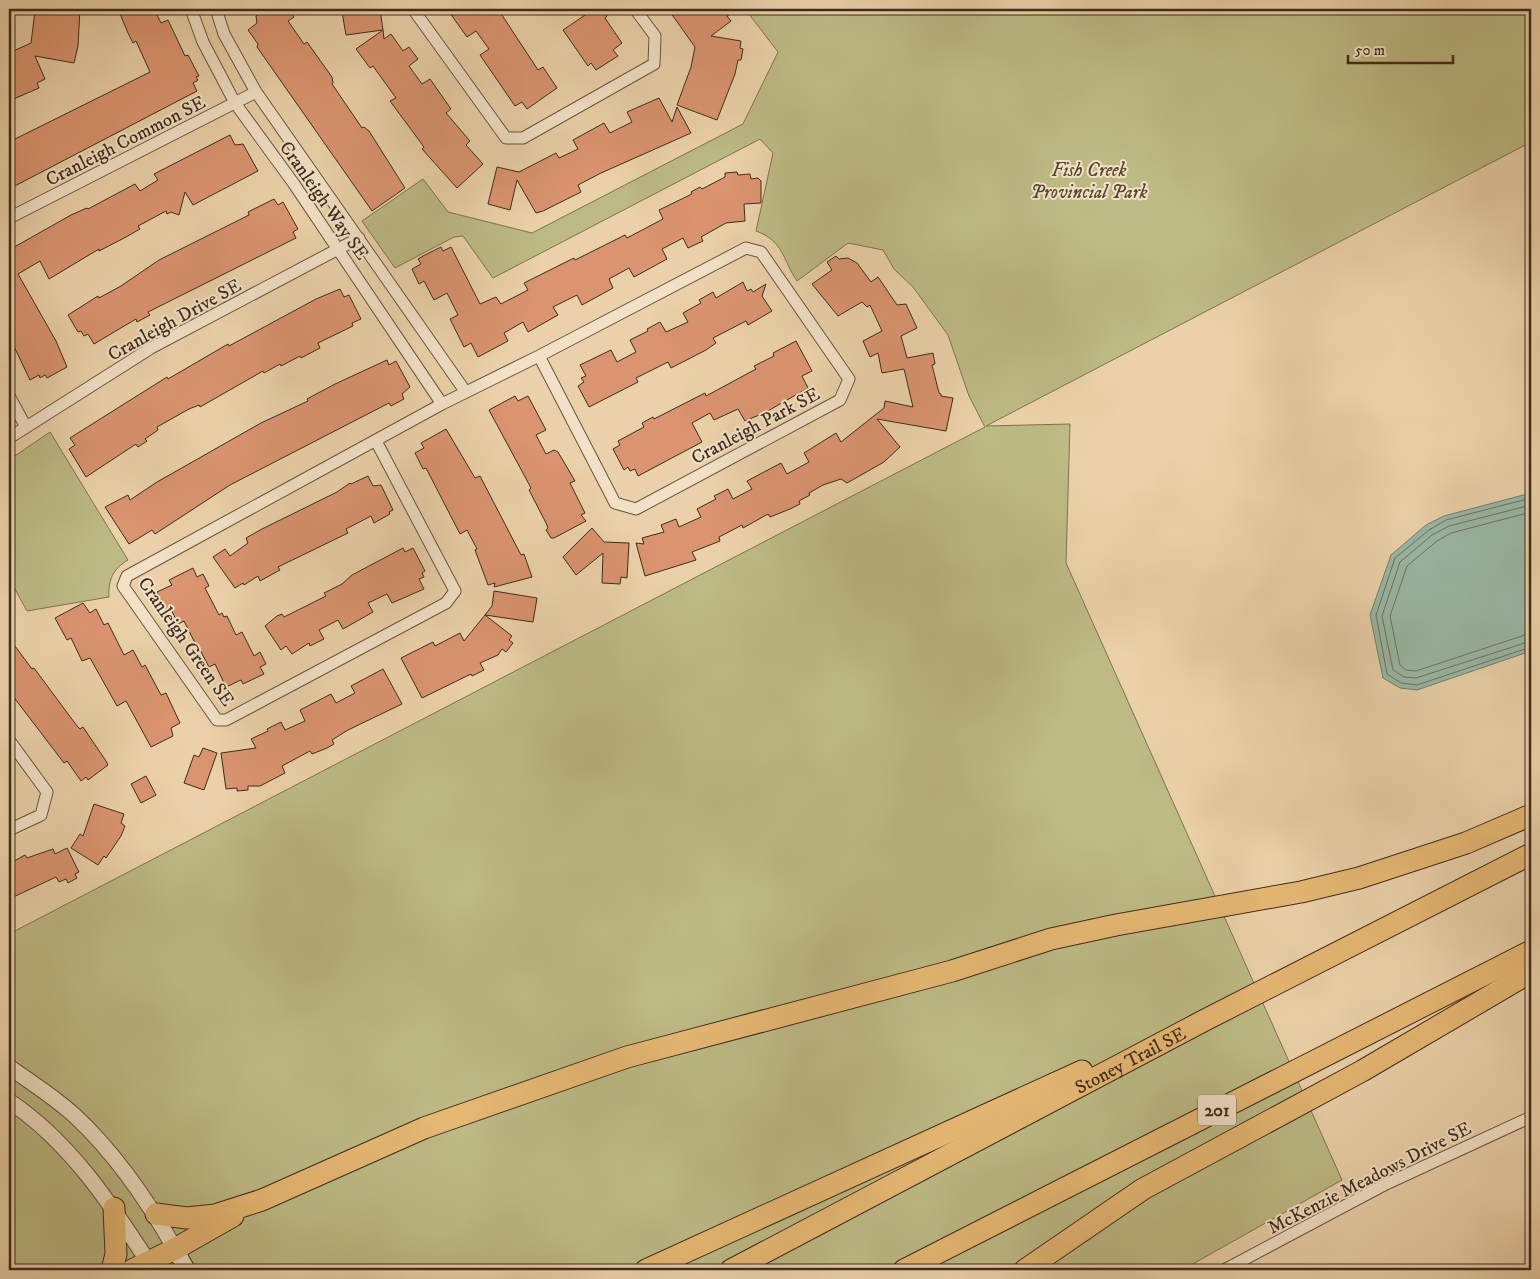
<svg xmlns="http://www.w3.org/2000/svg" width="1540" height="1279" font-family="'IM FELL DW Pica',serif">
  <rect width="100%" height="100%" fill="#ebd1a9"/>
  <filter id="stains"><feTurbulence type="fractalNoise" baseFrequency=".004" numOctaves="4"/><feColorMatrix values="0 0 0 0 .2 0 0 0 0 .09 0 0 0 0 .02 0 0 0 .5 -.17"/></filter>
  <radialGradient id="worn" r=".72"><stop offset=".6" stop-color="#630" stop-opacity="0"/><stop offset="1" stop-color="#630" stop-opacity=".3"/></radialGradient>
  <path fill="#bdba84" stroke="#7e7350" d="M745,9H1531V142L986,426L1070,424L1066,563L1342,1180L1182,1270H9V934L985,427L969,396L948,335L913,287L894,269L883,250L848,243L797,281C782,259 784,241 756,231L773,153L760,139L493,278L463,236L454,237L395,268L362,221L423,179L448,212L532,233L743,124L778,52Z
    M50,432L128,560C113,569 108,580 109,597L27,611L9,578V460Z"/>
  <path fill="#99b7a5" stroke="#757f6e" d="M1531,493V651L1417,690L1400,688L1383,678L1370,615L1391,555L1426,525L1444,516Z"/>
  <g fill="none" stroke-linecap="round" stroke-linejoin="round">
    <path stroke="#6c7260" stroke-width="1" d="M1531,498L1446,520L1429,530L1395,558L1376,615L1387,674L1401,683L1417,685L1531,647
      M1531,505L1449,526L1432,535L1400,562L1382,616L1393,670L1404,677L1416,678L1531,641
      M1531,512L1451,533L1437,541L1407,566L1390,616L1400,665L1406,670L1416,671L1531,633"/>
  </g>
  <path fill="#da946f" stroke="#3f2c1c" d="M46,9H80L78,46L74,63L35,56L45,79L37,83L39,88L9,101V53L31,43L35,11L46,12Z
    M122,9H154L161,23L168,20L185,56L188,55L199,76L196,77L198,80L193,83L197,91L9,189V142L150,72L136,41L133,43L128,33L120,14L123,12Z
    M266,9H288L294,17L288,21L304,44L307,42L332,77L333,83L332,84L362,128L364,127L369,131L405,188L372,211L257,47L258,44L248,30L257,23L256,16Z
    M367,9H380L383,30L346,35L342,12Z
    M447,9H498L538,70L543,67L557,88L527,109L522,102L515,106L480,55L489,49L476,31L467,37Z
    M594,9H602L607,16L605,18L622,43L613,50L618,56L596,70L591,63L588,66L563,30Z
    M668,9H738L727,16L731,21L711,36L741,41L740,48L743,49L741,60H738L735,74L717,120L677,105L691,67L695,47Z
    M383,30L384,39L391,34L403,51L409,47L418,59L409,66L422,84L430,79L451,109L446,113L470,141L466,145L483,164L457,188L422,149L424,147L390,101L396,98L373,66L370,68L356,49Z
    M659,98L672,122L677,107L691,133L601,173L578,185L581,192L543,211L536,213L517,180L510,210L488,204L497,167L519,172L556,153L559,158L578,149L573,140L604,123L610,133L632,122L627,112Z
    M230,135L235,145L243,144L258,171L193,205L185,192L179,215L171,212L167,214L166,211L138,226L140,229L126,237L99,251V249L49,279L40,261L18,274L56,341L67,367L47,378L45,375L40,378L39,375L30,380L9,336V250L71,215L87,208L88,209L135,184L140,191L158,180L154,174Z
    M737,172L738,175L750,174L751,179L758,178L761,181V203L744,204L745,221L726,223L701,237L703,241L688,248L683,238L662,249L667,259L634,277L629,268L609,279L613,288L582,305L577,295L553,307L558,315L528,332L523,322L504,333L508,341L478,357L471,343L464,347L450,319L458,315L447,293L434,300L424,281L419,284L412,269L421,264L418,259L423,256L441,247L443,251L451,247L480,304L496,297L501,304L528,290L524,283L574,258L575,260L625,235L627,238L663,219L659,210L692,194L691,192L700,187L702,189L725,177V173Z
    M274,199L278,205L283,202L298,229L293,232L296,238L148,312L150,315L137,322L136,319L94,344L88,334L84,336L81,331L78,332L68,315L98,296L99,298L121,286L159,260L249,215L248,212Z
    M836,256L839,259L848,258L857,263L871,282L878,277L897,305L906,304L917,328L901,336L907,358L933,353L935,364L932,365L939,393L941,394V396L953,398L946,431L877,419L900,447L884,462L847,483L841,479L823,485L809,493L810,495L799,501L800,504L790,509L770,517L768,514L743,528L742,525L719,537L720,541L692,552L696,560L645,576L636,543L644,544L642,538L664,532L661,525L676,519L679,527L701,517L697,509L716,499L714,496L728,489L733,499L752,489L747,481L781,463L787,474L809,462L804,453L836,433L841,442L884,408L885,401L913,407L904,369L882,373L878,353L870,357L863,341L882,331L870,305L867,307L862,302L838,316L812,284L832,270L827,262Z
    M743,282L747,291L751,289L753,292L766,284L762,296L772,311L748,325L746,321L713,338L716,343L706,350L671,368L668,362L636,378L638,382L589,407L578,386L584,382L581,378L586,376L580,365L611,350L617,362L636,352L630,340L648,331L647,329L660,322L666,332L688,322L683,313L701,303L699,300L713,292L716,298Z
    M340,289L344,297L349,295L361,319L352,323L353,326L318,343L320,348L301,358L300,356L281,366L280,364L264,373L263,371L200,407L199,405L189,409L157,427L158,430L145,439L147,441L138,447L136,444L86,477L69,449L75,445L70,438L167,377L168,379L228,344L229,346L316,299Z
    M796,341L812,371L802,376L808,388L766,412L745,421L738,409L714,420L710,413L692,423L702,442L638,476L635,469L630,471L628,467L624,470L613,449L620,445L618,441L644,427L642,423L653,417L654,419L705,393L706,396L756,369L754,366L774,356L773,353Z
    M387,360L389,365L396,361L410,387L402,394L404,399L391,406L389,403L230,485L155,534L152,530L129,544L105,507L128,495L130,500L157,482L261,423L308,401L307,399L335,384Z
    M515,396L518,401L528,396L546,430L536,435L546,454L554,450L558,452L575,481L570,483L585,513L581,515L586,521L554,538H551L546,530L548,528L546,523L529,490L531,488L489,410Z
    M446,429L475,478L480,476L521,555L524,554L532,577L494,587L495,583L488,585L475,550L477,549L467,530L460,534L426,468L423,469L415,453L424,448L421,443Z
    M368,476L373,486L381,485L393,510L389,512L390,514L374,523L371,516L346,529L348,533L278,567L280,570L260,581L258,576L244,585L243,583L235,588L213,557L225,549L230,556L248,543L246,538L262,529L337,492L350,483L351,484Z
    M592,528L604,542L629,543L627,578L621,577L620,584L602,583L603,553L576,575L563,557Z
    M403,548L405,552L413,548L425,571L422,573L424,577L419,579L424,589L392,603L387,594L368,603L373,612L343,629L338,620L319,630L324,639L310,646L309,643L292,654L286,646L281,650L265,626L277,616L282,614L284,617L326,596L324,593L342,584L352,575Z
    M193,568L197,577L203,574L209,586L205,588L219,615L222,613L224,617L227,616L236,635L242,632L254,656L260,652L266,664L260,667L264,674L243,684L241,680L226,687L215,664L209,667L200,650L199,651L184,621L178,624L170,607L165,609L157,592L172,585L169,580Z
    M494,591L537,598L533,622L485,615L492,606Z
    M83,603L90,613L96,609L104,625L108,623L124,655L133,650L142,667L145,665L161,695L166,693L180,723L171,728L173,736L151,747L126,701L117,706L90,658L82,661L71,638L67,640L55,618Z
    M485,615L512,636L509,640L513,643L506,652L502,649L498,655L480,663L484,670L472,676L471,674L422,698L401,658L433,642L435,646L460,633L464,641Z
    M9,638L32,669L34,668L77,726L80,729L83,727L106,761L108,765L88,780L86,777L81,781L67,761L64,763L9,691Z
    M383,669L402,704L348,730L332,740L334,744L327,748L312,754L310,751L282,766L285,773L260,786H248V790L237,791V788L226,789L221,753L256,748L251,739L268,731L267,729L281,722L285,730L305,721L300,710L331,694L336,703L355,693L351,686Z
    M203,748L217,753L204,790L184,783L194,755L199,757Z
    M146,776L156,795L141,803L131,784Z
    M94,804L124,814L121,823L125,826L121,836L106,858L104,856L98,865L71,848L80,834L83,836Z
    M67,848L79,872L75,874L77,878L68,883L66,879L59,882L56,877L9,899V864L25,855L27,858L53,849L55,854Z"/>
  <g fill="none" stroke-linecap="round" stroke-linejoin="round">
    <defs>
      <path id="minor" d="M191,9L203,42L235,103L294,184L442,404
        M216,9L224,34L256,92L465,391
        M413,9L506,138H523L654,64L655,36L635,9
        M9,218L256,92
        M9,396L26,427
        M9,438L151,348L359,238
        M376,441L455,591L446,603L226,720H217L123,586L127,576L442,404L539,356L746,248L761,252L849,379L840,400L636,509L615,503L539,356
        M9,740L47,792L41,815L9,830
        M1224,1270L1386,1184L1531,1117"/>
      <path id="tertiary" d="M9,1067C31,1082 54,1097 74,1115C115,1153 148,1201 175,1249
        M9,1101C70,1142 110,1203 149,1263"/>
      <path id="secondary" d="M175,1249L187,1270"/>
      <g id="motorway">
        <path d="M156,1214L187,1218L215,1215L262,1200L424,1128L627,1057L952,971L1051,939L1116,925L1301,892L1359,878L1466,843L1531,815"/>
        <path d="M112,1270L116,1254L114,1208"/>
        <path d="M132,1270L175,1249L233,1216"/>
        <path d="M646,1270L1082,1071"/>
        <path id="s1" d="M731,1270L1207,1019L1531,854"/>
        <path d="M904,1270L1531,951"/>
        <path d="M1025,1270L1143,1189L1362,1071L1531,972"/>
      </g>
    </defs>
    <use href="#minor" stroke="#6a553f" stroke-width="13"/>
    <use href="#tertiary" stroke="#6a553f" stroke-width="17"/>
    <use href="#secondary" stroke="#3f2c1c" stroke-width="18"/>
    <use href="#motorway" stroke="#3f2c1c" stroke-width="23"/>
    <use href="#minor" stroke="#f2e1c7" stroke-width="11"/>
    <use href="#tertiary" stroke="#f2e1c7" stroke-width="15"/>
    <use href="#secondary" stroke="#f2e1c7" stroke-width="16"/>
    <use href="#motorway" stroke="#e6b874" stroke-width="21"/>
  </g>
  <g text-anchor="middle" stroke-width="4" stroke-linejoin="round" paint-order="stroke">
    <rect fill="#f2e1c7" stroke="#75624f" stroke-width="1" x="1198" y="1094.5" width="38" height="31" rx="4"/>
    <g font-size="18" font-weight="bold" fill="#3f2c1c">
      <text x="1217" y="1116">201</text>
    </g>
    <g font-size="19" fill="#3f2c1c" stroke="#f2e1c7">
      <text transform="translate(125 140) rotate(-27)" y="7">Cranleigh Common SE</text>
      <text transform="translate(325 200) rotate(55)" y="7">Cranleigh Way SE</text>
      <text transform="translate(174 319) rotate(-29)" y="7">Cranleigh Drive SE</text>
      <text transform="translate(755 425) rotate(-28)" y="7">Cranleigh Park SE</text>
      <text transform="translate(187 641) rotate(55)" y="7">Cranleigh Green SE</text>
      <text dy="7" stroke="none"><textPath href="#s1" startOffset="451">Stoney Trail SE</textPath></text>
      <text transform="translate(1369 1177) rotate(-27)" y="7">McKenzie Meadows Drive SE</text>
    </g>
    <g font-size="19" font-style="italic" fill="#584831" stroke="#f2e1c7">
      <text x="1089" y="176">Fish Creek<tspan x="1089" dy="22">Provincial Park</tspan></text>
    </g>
  </g>
  <rect width="1540" height="1279" fill="none" stroke="#ebd1a9" stroke-width="30"/>
  <rect x="10" y="10" width="1520" height="1259" fill="none" stroke="#3f2c1c" stroke-width="2.5"/>
  <rect x="15" y="15" width="1510" height="1249" fill="none" stroke="#3f2c1c"/>
  <path d="M1348 55v8h105v-8" fill="none" stroke="#3f2c1c" stroke-width="2.5"/>
  <text x="1355" y="55" font-size="15" fill="#3f2c1c" stroke="#f2e1c7" stroke-width="4" paint-order="stroke">50 m</text>
  <rect width="100%" height="100%" filter="url(#stains)"/>
  <rect width="100%" height="100%" fill="url(#worn)"/>
</svg>
